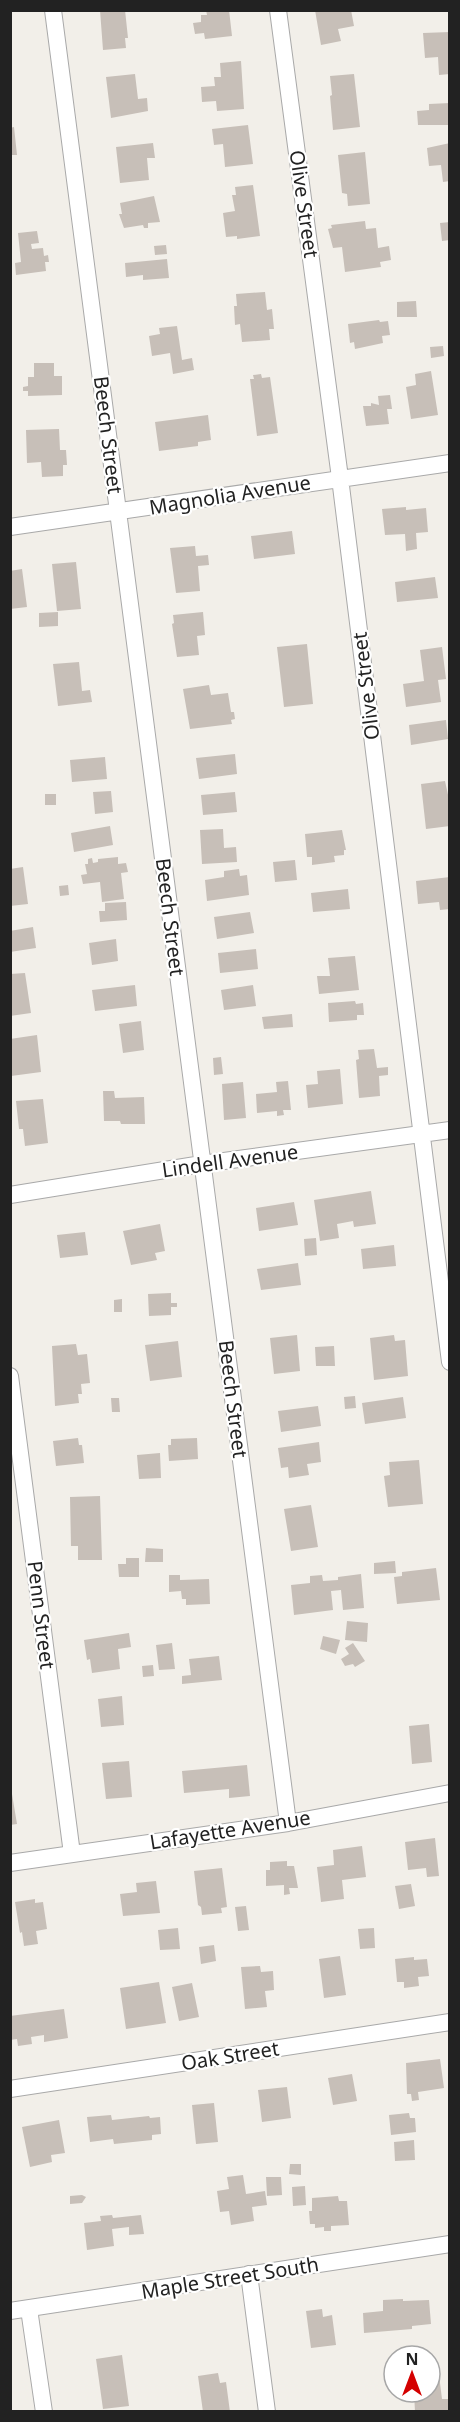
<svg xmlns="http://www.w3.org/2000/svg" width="460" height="2422" font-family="'Noto Sans',sans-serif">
  <rect width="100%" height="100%" fill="#f2efe9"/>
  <path fill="#c7bfb8" d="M100,10H125L128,38H125L126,48L103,50Z
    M206,10H229L232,36L205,39L204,33L195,34L193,23L201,22V15H207Z
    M315,10H351L354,26L338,29L341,41L321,45Z
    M450,32V74L439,75L438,57L425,58L423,33Z
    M241,61L244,109L217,111L216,101L202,102L201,87L215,86L214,77H221L220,63Z
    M135,74L138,99L147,98L148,111L111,118L106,77Z
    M354,74L360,127L333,130L330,96L332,95L330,76Z
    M450,103V125H418L417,111L429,110V104Z
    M248,125L253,164L225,167L223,144L214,145L212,129Z
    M14,127L17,155H10V128Z
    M153,143L155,158H147L149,180L120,183L116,147Z
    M450,143V181L443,182L441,165L429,166L427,148Z
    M365,152L370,204L348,206L347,194L342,193L338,155Z
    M253,185L260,236L237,239V236L226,237L223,213L235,211L232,195H236L235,187Z
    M154,196L160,222L148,223V228H144L143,225L124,228L119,214H122L120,203Z
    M365,221L366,229L376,228L378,248L389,246L391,260L380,262L381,267L345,272L342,247L333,248L328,229L332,228L331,225Z
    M450,222V240L442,241L440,223Z
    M37,231L39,243L31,244L32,249L43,248L44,256L48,255L49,262H45L46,271L16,275L15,263L21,262L18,233Z
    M166,245L167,254L155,255L154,246Z
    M167,259L169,278L143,280V275L126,277L125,263Z
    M265,292L267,310L272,309L274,329H269L270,340L242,342L240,324L235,325L234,306H237L236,294Z
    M416,301L417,317H397V302Z
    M379,320L380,322L388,321L390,335L382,336L383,343L355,349L354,342L350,343L348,324Z
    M177,326L182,360L192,358L194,370L173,374L170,353L152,356L149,336L160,334L159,328Z
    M443,346L444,356L431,358L430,347Z
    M34,363H54V376H62V395L28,396V391H23V387L28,386V377H34Z
    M431,371L438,415L411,419L406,387L416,385L415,374Z
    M261,374L262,378L270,377L278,433L257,436L250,379H254L253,375Z
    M390,395L392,409H387L389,424L366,426L363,406H371V403L379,405L378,396Z
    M208,415L211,440L198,442V446L159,451L155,422Z
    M59,429L60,450H66L67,465H63V476L42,477L41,462L27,463L26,430Z
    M406,507V510L426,508L428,532L416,533L417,549L406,551L405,534L385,535L382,509Z
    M292,531L295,554L254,559L251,536Z
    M195,546L196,556L208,555L209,565L198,566L200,591L176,593L170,548Z
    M76,562L81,609L57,611L52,564Z
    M22,569L27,607L10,609V571Z
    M435,577L438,598L397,602L395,582Z
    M58,612V626L39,627V613Z
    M203,612L205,635L197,636L199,655L177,657L172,624L174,623L173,615Z
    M307,644L313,704L284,707L277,647Z
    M442,647L446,679L438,680L441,702L406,707L403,684L424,681L420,650Z
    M79,662L82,691L90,690L92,702L58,706L53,664Z
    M209,685L211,695L228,693L231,712H234L235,719L231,720L232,724L190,729L183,689Z
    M446,720L448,739L411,745L409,725Z
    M235,754L237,774L199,779L196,758Z
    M105,757L107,779L72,782L70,760Z
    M445,781L450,804V826L426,829L421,784Z
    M111,791L113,812L95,814L93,792Z
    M235,792L237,812L203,815L201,795Z
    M45,794H56V805H45Z
    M110,826L113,845L74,852L71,833Z
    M223,829L224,848L236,847L237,862L202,864L200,830Z
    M342,830L346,850H344V855L334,856L335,862L312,865V857H307L305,834Z
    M118,857V864L126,863L128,872L121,873L124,899L102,902L100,882L83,884L81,875L87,874L85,864H88V859L92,858L93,863L98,862V859Z
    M295,860L297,880L275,882L273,862Z
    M23,867L28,904L10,906V869Z
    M239,869L240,876L247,875L249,895L207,901L205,880L224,877V871Z
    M450,877V909L440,910L439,902L418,904L416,881Z
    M68,885L69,895L60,896L59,886Z
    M348,889L350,909L313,912L311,893Z
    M126,902L127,920L100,922L99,911H105V903Z
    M250,912L254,933L217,939L214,917Z
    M33,927L36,948L10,952V931Z
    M116,939L118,961L92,965L89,943Z
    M256,949L258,969L220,973L218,953Z
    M355,956L359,990L319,994L317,976H330L328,958Z
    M25,973L31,1013L10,1016V974Z
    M135,985L137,1006L95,1011L92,990Z
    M253,985L256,1006L224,1010L221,990Z
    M355,1001L356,1004L363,1003L364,1015H357V1020L329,1022L328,1003Z
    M292,1014L293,1027L264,1029L262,1017Z
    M141,1021L144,1050L123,1053L119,1024Z
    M37,1035L41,1072L11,1076L10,1039Z
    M374,1049L377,1068L388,1067V1075L379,1076L380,1096L359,1098L356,1060L359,1059L358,1050Z
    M221,1057L223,1074L214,1075L213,1058Z
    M340,1069L343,1104L308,1108L306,1085L318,1084L317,1071Z
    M288,1081L291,1110H283L284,1115L277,1116V1111L257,1113L256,1094L277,1092L276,1082Z
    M243,1082L246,1118L224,1120L222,1084Z
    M103,1091H114L115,1098L144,1097L145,1124H121L120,1121H104Z
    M43,1099L48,1143L25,1146L23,1129H19L16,1101Z
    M371,1191L376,1224L354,1227L353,1221L337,1224L339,1238L320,1241L314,1200Z
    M294,1202L298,1225L259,1231L256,1208Z
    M160,1224L165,1251L155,1253L157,1260L131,1265L123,1231Z
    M85,1232L88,1255L60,1258L57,1235Z
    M316,1238L317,1255L305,1256L304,1239Z
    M394,1245L396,1266L363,1269L361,1249Z
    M298,1263L301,1285L261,1290L257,1269Z
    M171,1293V1303H177V1307H171V1315L149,1316L148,1294Z
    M122,1299V1312H114V1300Z
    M297,1335L300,1371L274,1374L270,1338Z
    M394,1335L395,1341L405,1340L408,1376L374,1380L370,1338Z
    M178,1341L182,1377L150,1381L145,1345Z
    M76,1344L78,1355L87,1354L90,1383L81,1384L82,1394H78L79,1403L55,1406L52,1346Z
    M334,1346L335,1366H316L315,1347Z
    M355,1396L356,1408L345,1409L344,1397Z
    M403,1397L406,1418L365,1424L362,1403Z
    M111,1398H119L120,1412H112Z
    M318,1406L321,1426L281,1432L278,1411Z
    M78,1438L79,1445H82L84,1463L56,1466L53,1441Z
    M197,1438L198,1459L169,1461L168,1445H171V1439Z
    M319,1442L321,1462L307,1464L309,1475L289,1478L288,1467L281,1468L278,1448Z
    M160,1453L161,1478L139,1479L137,1455Z
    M419,1460L423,1504L388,1507L384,1476L390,1475L389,1462Z
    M100,1496L102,1560H78V1546H71L70,1497Z
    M311,1505L318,1547L291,1551L284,1509Z
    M146,1548L163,1549V1562H145Z
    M126,1558H139V1577H119L118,1564H126Z
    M395,1561L396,1573L374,1574V1563Z
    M436,1568L440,1600L397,1604L394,1577L402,1576V1572Z
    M361,1574L364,1608L343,1610L341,1590L331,1591L333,1610L294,1615L291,1585L310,1583V1576L322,1575L323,1581L338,1580V1577Z
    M169,1575H180V1580L209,1579L210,1604L186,1605V1599H182L181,1591L169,1592Z
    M347,1621L368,1623L367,1642L345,1640Z
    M129,1633L131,1647L118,1649L120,1669L92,1673L90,1659L87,1660L84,1640Z
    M323,1636L340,1640L336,1654L320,1649Z
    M172,1643L175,1669L159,1670L156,1645Z
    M353,1643L365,1661L355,1667L353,1664L345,1666L341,1659L349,1654L345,1648Z
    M219,1656L222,1680L182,1684V1676L191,1675L189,1659Z
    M153,1665L154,1676L143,1677L142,1666Z
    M122,1696L124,1725L101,1727L98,1699Z
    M429,1724L432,1762L412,1764L409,1726Z
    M129,1761L132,1797L106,1799L102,1763Z
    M247,1765L250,1796L229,1798V1789L184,1793L182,1771Z
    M10,1782L17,1824L10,1825Z
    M435,1838L439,1876L427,1877L426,1868L408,1870L405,1842Z
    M362,1846L366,1877L342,1880L344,1899L321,1902L317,1867L334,1865L333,1850Z
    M287,1861V1866H294L298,1888H289L290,1894L284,1895V1885L266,1886V1870H270V1862Z
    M222,1868L227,1907L221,1908L222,1913L202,1915L201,1907L198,1905L194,1871Z
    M156,1881L160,1913L123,1916L120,1894L137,1892L136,1883Z
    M411,1884L415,1906L399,1909L395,1886Z
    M35,1899V1903L43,1902L47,1929L36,1931L38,1944L24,1946L22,1932L20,1933L15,1902Z
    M246,1906L249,1930L238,1931L235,1907Z
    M178,1928L180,1949L160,1950L158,1930Z
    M374,1928L375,1948L360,1949L358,1929Z
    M214,1945L216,1961L201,1964L199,1947Z
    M340,1956L346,1995L324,1998L319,1959Z
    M414,1957V1960L427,1959L429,1976L418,1977L419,1986L404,1988V1982H397L395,1959Z
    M260,1966L261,1972L273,1971L274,1990L265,1991L267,2007L245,2009L241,1967Z
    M159,1982L166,2023L126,2029L120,1988Z
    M192,1983L199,2017L179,2021L172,1987Z
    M64,2009L68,2038L44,2042V2035L31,2037L32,2044L18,2046L17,2039L10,2040V2016Z
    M440,2059L444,2088L418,2092L419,2100L412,2101L411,2094H407L406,2063Z
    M352,2074L357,2101L333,2105L328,2078Z
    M287,2087L291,2118L262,2122L258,2090Z
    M214,2103L218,2142L196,2144L192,2105Z
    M409,2113L410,2118H415L416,2132L391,2135L389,2115Z
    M111,2115L112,2120L149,2116L150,2118L160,2117L161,2134L152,2135V2140L114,2144L113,2139L90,2142L87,2117Z
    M59,2120L65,2153L51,2155L52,2162L30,2167L22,2127Z
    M414,2140L415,2160L395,2161L394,2142Z
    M290,2164H301V2175L289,2174Z
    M243,2175L246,2194L265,2191L267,2205L252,2207L254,2221L231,2225L229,2211L220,2212L217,2191L229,2189L227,2177Z
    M266,2177H281L282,2195L267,2196Z
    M305,2186L306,2205L293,2206L292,2187Z
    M82,2195L86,2197L82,2203L70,2204V2196Z
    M338,2196L339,2201H347L349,2225L331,2226V2231H324V2227L315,2228V2224H310L309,2211H312V2198Z
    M112,2215L113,2218L141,2215L144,2234L129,2235V2227L112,2229L114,2246L87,2250L84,2223L101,2221L100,2216Z
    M403,2299V2301L429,2300L431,2324L412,2326V2329L364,2333L363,2313L383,2311V2300Z
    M322,2309L323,2317L332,2315L336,2345L311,2348L306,2311Z
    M122,2355L129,2406L103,2409L96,2359Z
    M218,2373L220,2383L226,2382L230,2412H203L198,2376Z
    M439,2375L442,2399H448L450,2412H415L414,2392H430V2376Z"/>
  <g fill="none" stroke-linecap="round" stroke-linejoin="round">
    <defs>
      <path id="minor" d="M53,10L288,1823
        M278,10L340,478L450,1362
        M10,527L450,463
        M10,1195L202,1164L450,1130
        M10,1376L72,1854
        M10,1863L288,1823L450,1793
        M10,2089L450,2022
        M249,2274L267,2412
        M29,2309L44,2412
        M10,2311L450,2244"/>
    </defs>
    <use href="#minor" stroke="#a9a9a9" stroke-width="18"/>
    <use href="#minor" stroke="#fff" stroke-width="16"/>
  </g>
  <g text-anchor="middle" stroke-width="4.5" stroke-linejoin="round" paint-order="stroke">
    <g font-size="20" fill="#222" stroke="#fff">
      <text transform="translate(304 204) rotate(82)" y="7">Olive Street</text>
      <text transform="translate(108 435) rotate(83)" y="7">Beech Street</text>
      <text transform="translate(230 495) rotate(-9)" y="7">Magnolia Avenue</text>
      <text transform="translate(366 686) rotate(-97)" y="7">Olive Street</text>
      <text transform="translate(170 917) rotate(83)" y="7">Beech Street</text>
      <text transform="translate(230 1161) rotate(-8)" y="7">Lindell Avenue</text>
      <text transform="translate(233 1399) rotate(83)" y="7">Beech Street</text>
      <text transform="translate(41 1615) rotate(83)" y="7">Penn Street</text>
      <text transform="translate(230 1830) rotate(-9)" y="7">Lafayette Avenue</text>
      <text transform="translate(230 2056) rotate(-9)" y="7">Oak Street</text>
      <text transform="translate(230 2278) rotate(-9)" y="7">Maple Street South</text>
    </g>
  </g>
  <rect width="460" height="2422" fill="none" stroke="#222222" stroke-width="24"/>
  <g transform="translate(412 2374)"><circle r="28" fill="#ffffff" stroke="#a7a7a7" stroke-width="1.5"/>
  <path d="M0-4.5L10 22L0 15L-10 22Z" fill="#d40000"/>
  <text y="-9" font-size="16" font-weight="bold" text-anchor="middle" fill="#222222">N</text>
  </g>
</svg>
